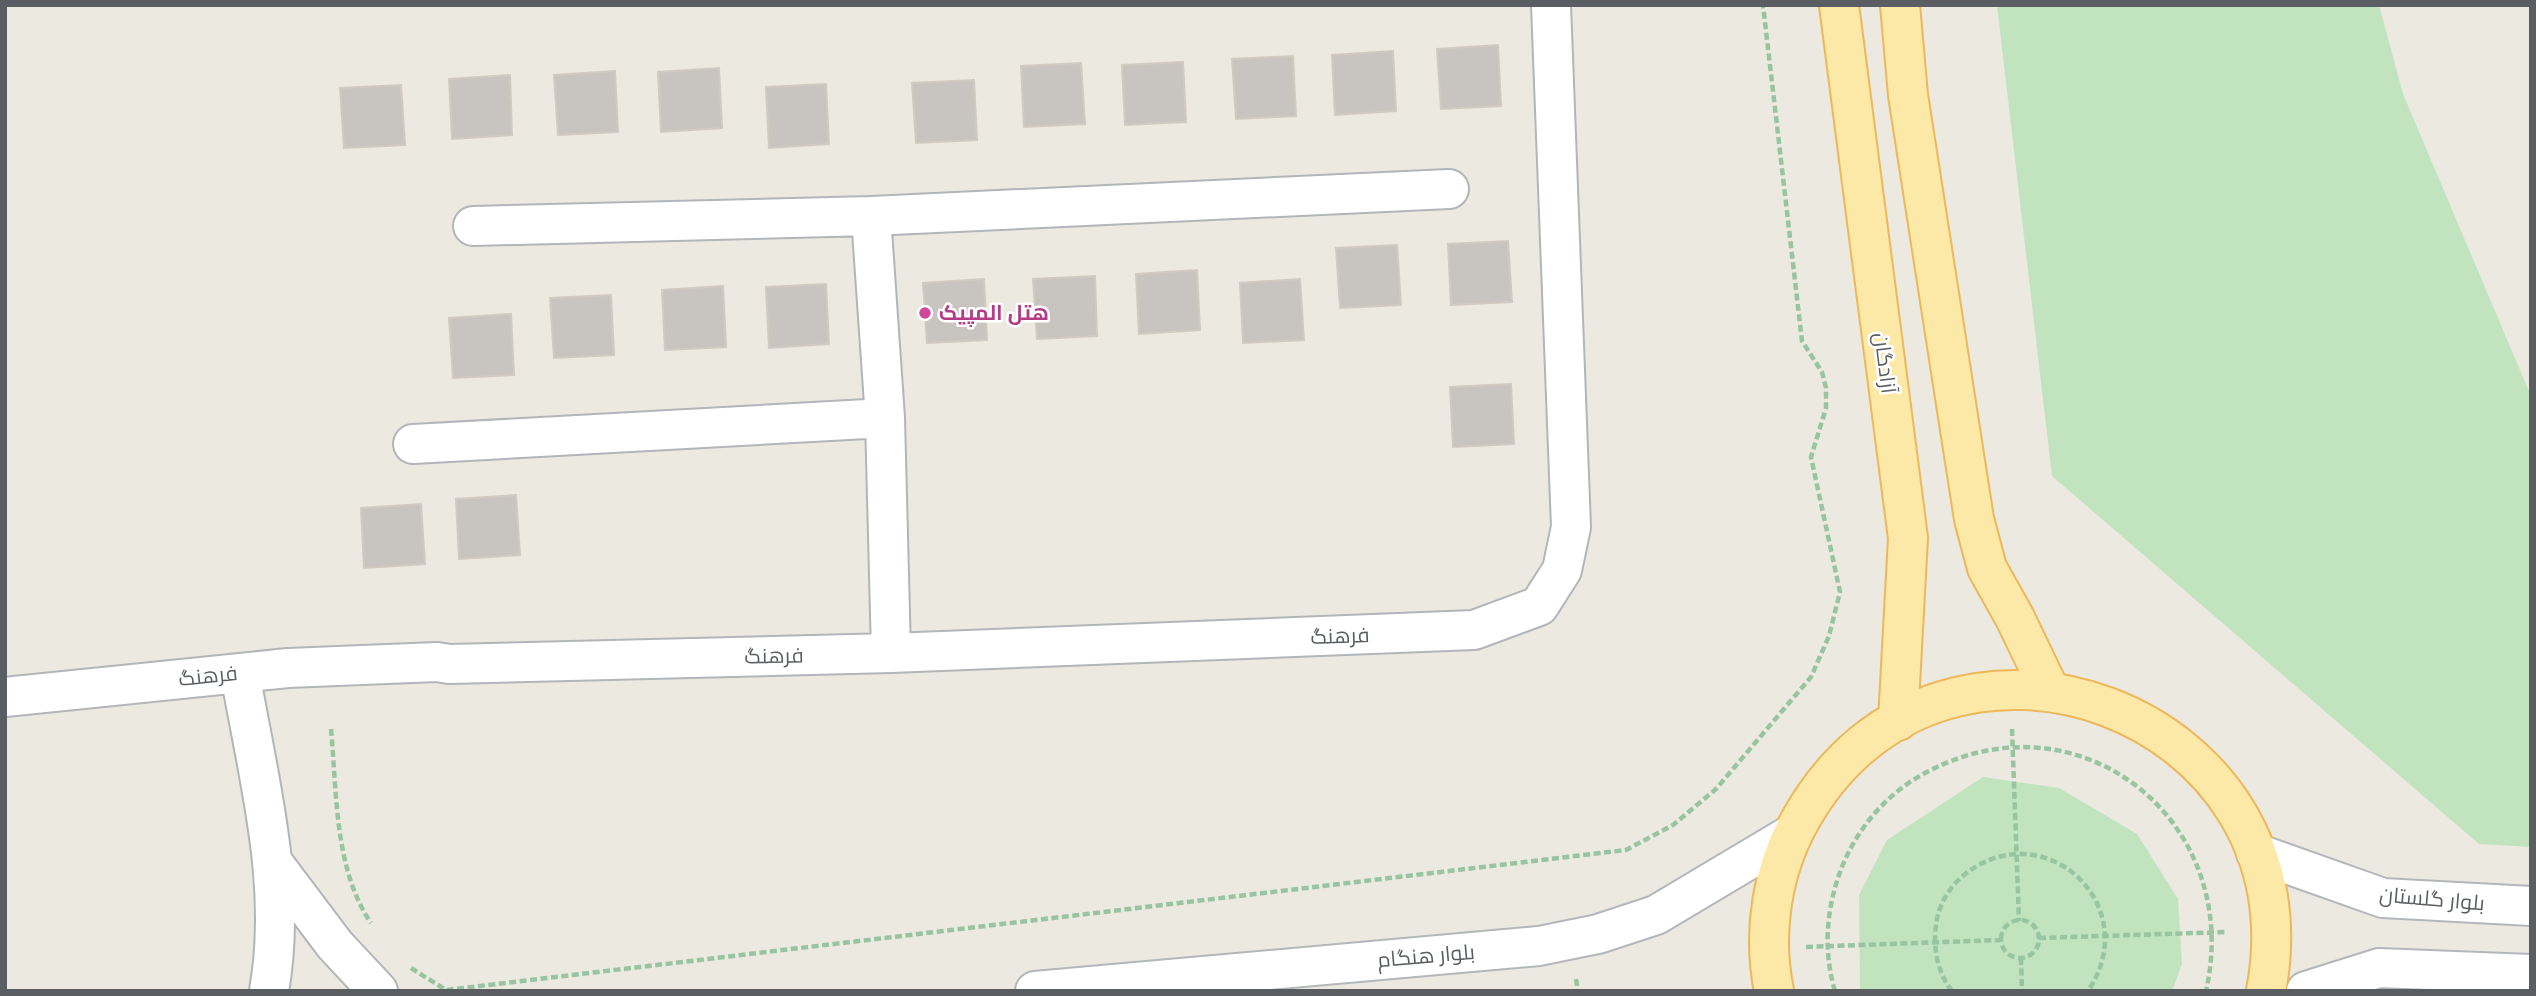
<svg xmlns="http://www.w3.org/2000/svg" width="2536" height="996" font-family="Roboto,Cairo,sans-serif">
  <rect width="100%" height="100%" fill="#ece9e1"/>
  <path fill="#c1e3be" d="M1997,5H2379L2403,94L2531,396V847L2479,844L2052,476Z
    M1983,777L2059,788L2137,834L2178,899L2182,964L2172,991H1860L1859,895L1887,840Z"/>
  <path fill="#c8c4bf" stroke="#d1cac0" stroke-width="2" d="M1498,45L1501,106L1441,109L1437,49Z
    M1393,51L1396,111L1335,115L1332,55Z
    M1293,56L1296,116L1236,119L1232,59Z
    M1183,62L1186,122L1125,125L1122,65Z
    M1081,63L1085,124L1024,127L1021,66Z
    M719,68L722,128L661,132L658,72Z
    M615,71L618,132L558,135L554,75Z
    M510,75L512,135L452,139L449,79Z
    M974,80L977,140L916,143L912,83Z
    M826,84L829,144L769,148L766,87Z
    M401,85L405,145L344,148L340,88Z
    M1508,241L1512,302L1451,305L1448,244Z
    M1397,245L1401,305L1340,308L1336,248Z
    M1197,270L1200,330L1139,334L1136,274Z
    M1095,276L1097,336L1037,339L1033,279Z
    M984,279L987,340L927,343L923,283Z
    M1300,279L1304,340L1243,343L1240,283Z
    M826,284L829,344L769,348L766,287Z
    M723,286L726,347L665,350L662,290Z
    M611,295L614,355L554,358L550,298Z
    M511,314L514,375L453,378L449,318Z
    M1511,384L1514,444L1453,447L1450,387Z
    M516,495L520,555L459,559L456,499Z
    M421,504L425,564L364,568L361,508Z"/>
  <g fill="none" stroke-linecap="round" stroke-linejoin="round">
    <defs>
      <path id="minor" d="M871,216L885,418L891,653
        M473,226L871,216L1449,189
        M413,444L885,418
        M240,673C258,777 288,885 269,991
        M5,697L288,668L437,662L449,664L891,653L1474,630L1539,606L1562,570L1571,527L1551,5
        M274,864L335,945L378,991"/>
      <path id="secondary" d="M2256,853L2383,898L2531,906
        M1035,991L1539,946L1598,934L1656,915L1792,834
        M2306,991L2379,968L2531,974"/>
      <path id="primary" d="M1839,5L1908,538L1898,721
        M1900,5L1908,95L1974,519L1987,568L2015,618L2050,691
        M1774,991C1762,932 1772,869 1802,817C1943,571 2320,711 2266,991"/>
    </defs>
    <use href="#minor" stroke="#b2b5b9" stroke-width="42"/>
    <use href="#secondary" stroke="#b3b7bc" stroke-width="42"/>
    <use href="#primary" stroke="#ecb85b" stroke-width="42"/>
    <path stroke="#98c4a1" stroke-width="4.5" stroke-dasharray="7 3.5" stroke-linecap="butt" d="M331,729C337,792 334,869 371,923
      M2012,729L2019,921
      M2001 939a19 19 0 1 1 38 0a19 19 0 1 1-38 0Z
      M2039,938L2227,932
      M1806,947L2001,940
      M2021,958L2022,991
      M411,968L446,990L1626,850L1673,825L1716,789L1811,677L1829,636L1840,592L1811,457L1826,408V388L1822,372L1802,341L1763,5
      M1576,979L1578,991
      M1835,991C1822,948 1827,902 1844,862C1861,823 1891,790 1929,771C2083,691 2244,824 2206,991
      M1952,991C1937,972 1933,948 1936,925C1938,906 1949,887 1964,875C2043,811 2146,905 2088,991"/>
    <use href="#minor" stroke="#fff" stroke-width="38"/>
    <use href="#secondary" stroke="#fff" stroke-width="38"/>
    <use href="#primary" stroke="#fce8a7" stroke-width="38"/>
  </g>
  <circle fill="#d1479c" stroke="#fff" stroke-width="2.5" cx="925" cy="313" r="7"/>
  <g text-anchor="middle" stroke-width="5" stroke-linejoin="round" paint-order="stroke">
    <g font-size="21" font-weight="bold" fill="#b23c85" stroke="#fff" text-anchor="start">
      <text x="939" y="320">هتل المپیک</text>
    </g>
    <g font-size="21" fill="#5a5e62" stroke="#fff">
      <text transform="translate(1885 363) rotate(83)" y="7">آزادگان</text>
      <text transform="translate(1340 636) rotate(-2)" y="7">فرهنگ</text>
      <text transform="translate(774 656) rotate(-1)" y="7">فرهنگ</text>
      <text transform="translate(208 676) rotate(-6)" y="7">فرهنگ</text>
      <text transform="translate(2432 899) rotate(5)" y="7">بلوار گلستان</text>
      <text transform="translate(1426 956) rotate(-5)" y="7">بلوار هنگام</text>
    </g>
  </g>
  <rect width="2536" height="996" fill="none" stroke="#5a5e62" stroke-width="14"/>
</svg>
